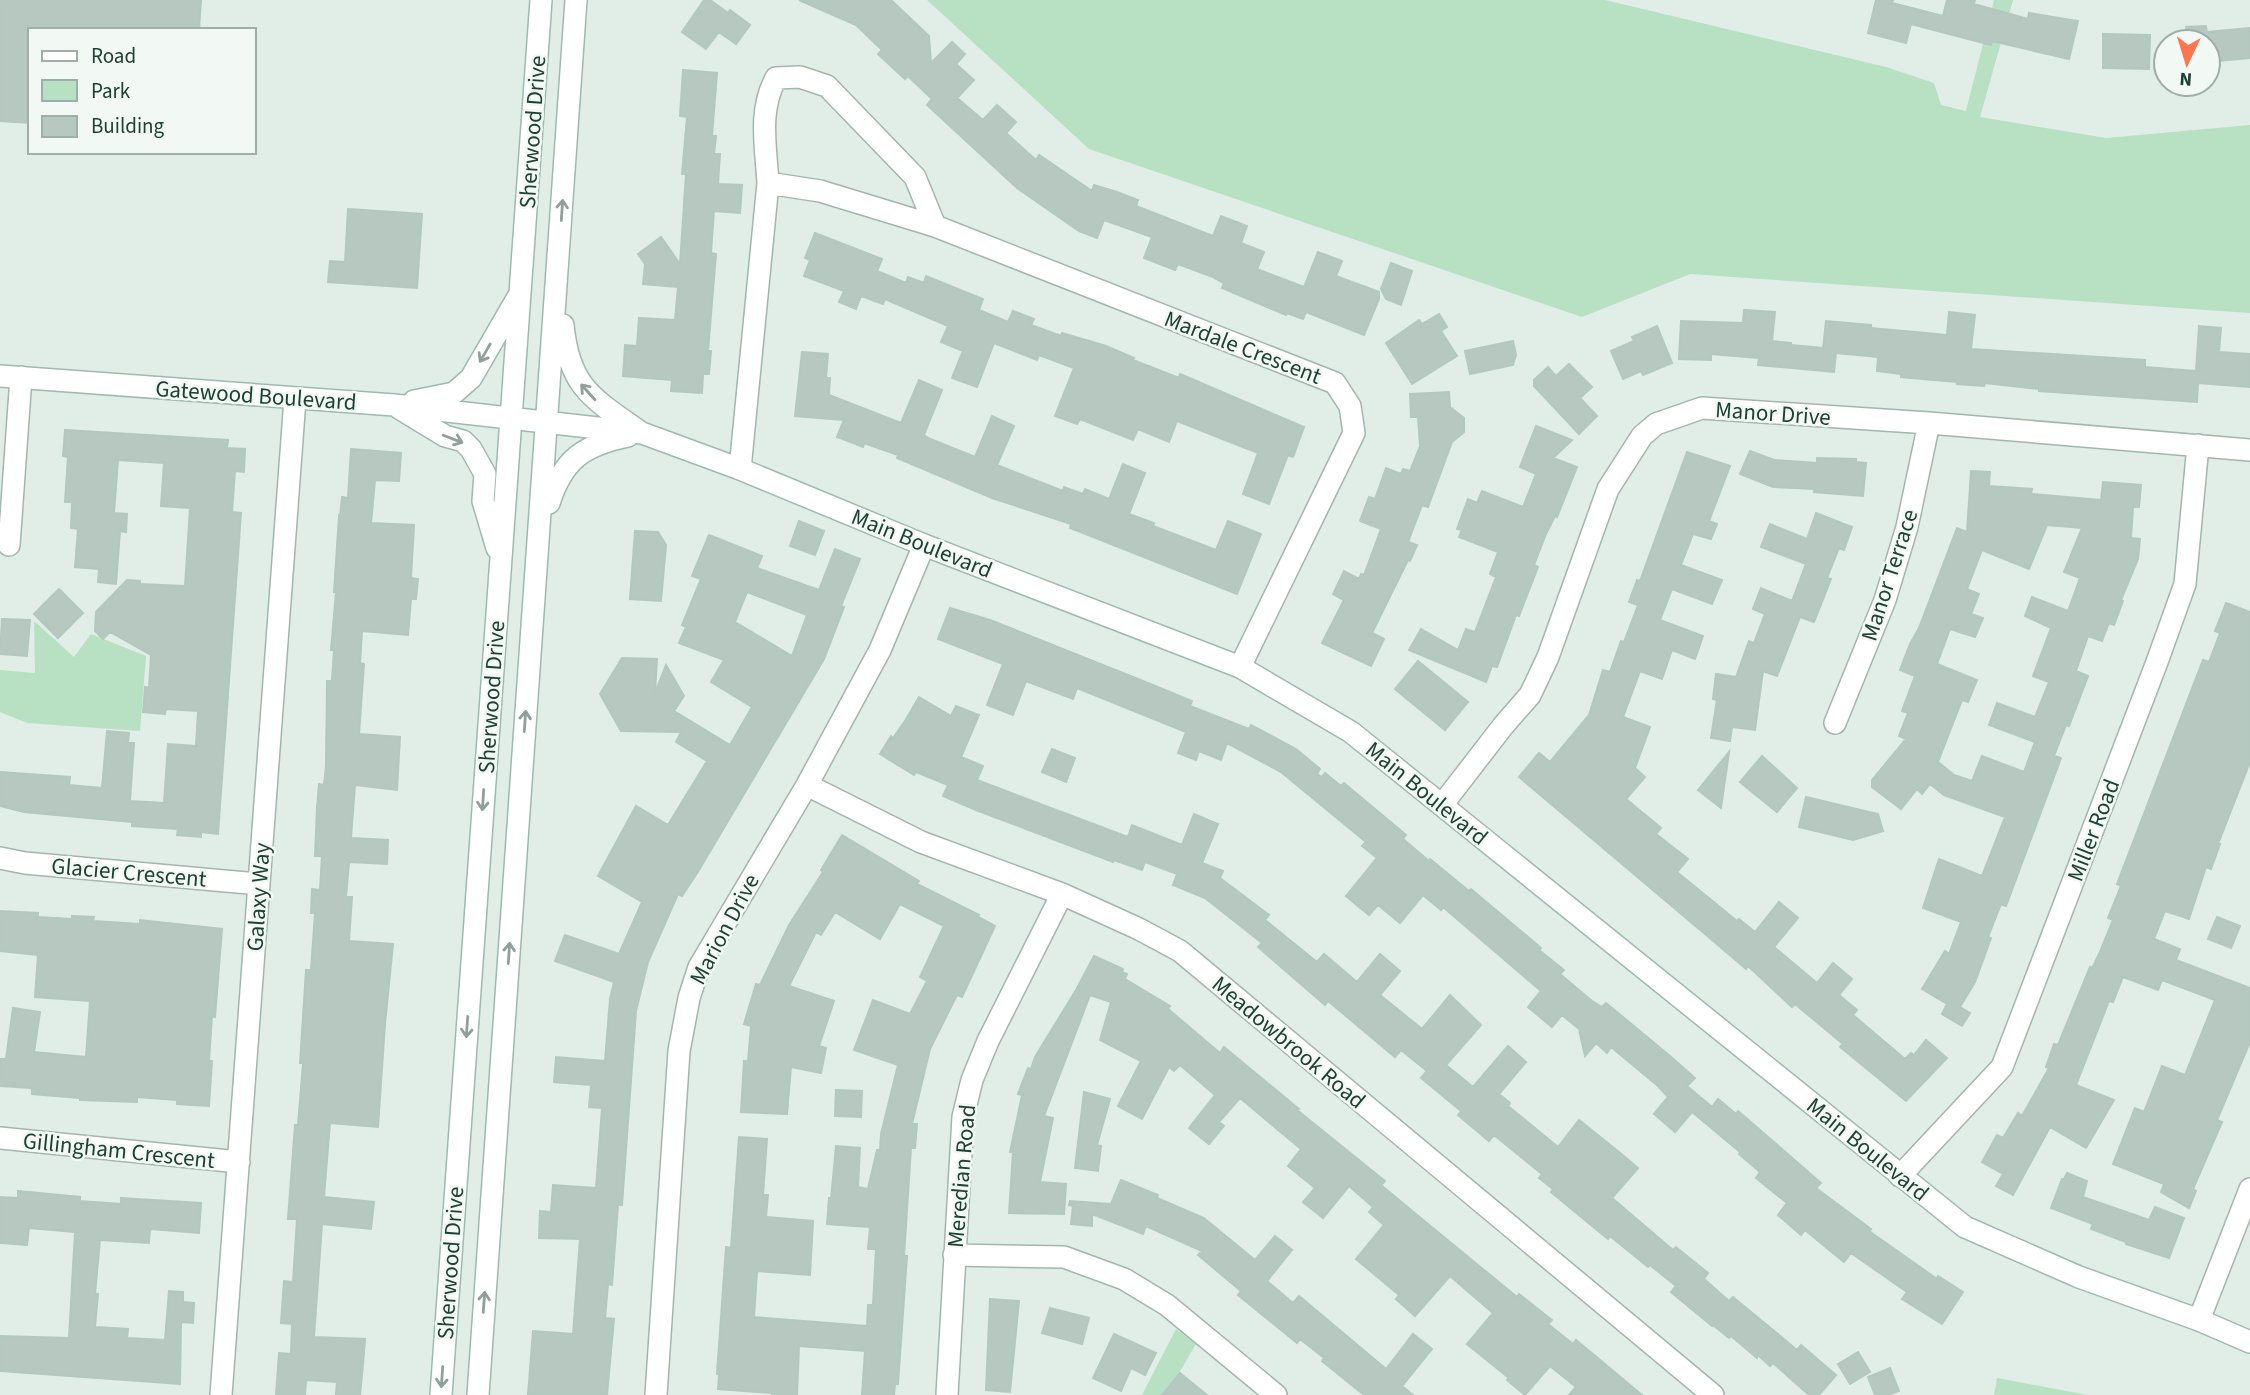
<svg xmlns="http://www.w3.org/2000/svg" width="2250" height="1395" font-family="'Source Sans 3',sans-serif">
  <rect width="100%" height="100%" fill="#e1ede7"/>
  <path fill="#b7e1c2" d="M927,0H1605L1886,67L1934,83L1941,105L1966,111L1994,0H2013L1980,117L2106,138L2250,125V313L1690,274L1582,317L1089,149Z
    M34,621L74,657L91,634L146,656L140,731L27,723L0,712V670L35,673Z
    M1176,1329L1196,1344L1166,1395H1142Z
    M1997,1378L2087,1395H1994Z"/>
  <path fill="#b6c8c0" stroke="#b3c8be" stroke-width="2" fill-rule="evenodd" d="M0,0H201L199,30H30V123L0,121Z
    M704,0H710L728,13L730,10L750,25L736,44L719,32L706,49L682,32Z
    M799,0H891L929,36L931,63L952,42L965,54L956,64L974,80L957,98L983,120L997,105L1016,122L1006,133L1036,160L1039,155L1092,191L1094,185L1117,192L1138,200L1136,206L1213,236L1221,216L1247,226L1241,243L1264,252L1257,269L1304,287L1318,252L1342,261L1336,276L1379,292V299L1364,335L1306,312L1303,319L1287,313L1286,315L1222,288L1224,283L1213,277L1178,264L1175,270L1144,258L1152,237L1104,220L1097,238L1079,231L1017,188L927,105L932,99L908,76L905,79L878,54L882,50L856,25Z
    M1876,0H1893L1892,3L1943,16L1947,0H1975L1974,4L2028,19L2029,13L2078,21L2069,59L1992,41L1991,45L1911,24L1906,43L1868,33Z
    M2206,26L2208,42H2188L2186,27Z
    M2250,28V58L2208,62V32Z
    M2103,34L2150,35L2149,69L2103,68Z
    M683,70L717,73L712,136H716L714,154H720L718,184L742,185L740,213L714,211L711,253L716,254L708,351H711L709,374H703L702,393L671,391L672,380L623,376L625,345L637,346L639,318L675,320L678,287L643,284L645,264L638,254L661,237L680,264L686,174H682L687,117L680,116Z
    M348,209L422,214L417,288L328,282L330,261L345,262Z
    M815,233L882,259L877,271L906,283L908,277L924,283L926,276L983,299L979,310L1008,322L1013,311L1034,319L1031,325L1061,336L1062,333L1106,346L1134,358L1133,360L1179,378L1180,374L1304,427L1293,457L1288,455L1269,504L1243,494L1258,453L1177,421L1169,442L1138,429L1133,440L1080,419L1077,424L1055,416L1074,368L1039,355L1037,360L994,343L977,387L952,378L963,351L941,342L948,326L885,299L883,304L861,296L856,309L839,302L844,291L804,276L810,260L805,258Z
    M1391,263L1412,271L1401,305L1386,299L1381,289Z
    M1744,310L1775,312L1772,341L1791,343V345L1823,348L1826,321L1871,325V328L1947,335L1949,312L1975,315L1971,349L2145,360V367L2196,371L2199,326L2221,328L2219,352L2250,354V387L2198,383L2197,402L2039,391V389L1985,383L1984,386L1957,384V382L1901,377V374L1877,371L1878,357L1836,353L1834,372L1758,365L1759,358L1711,354V360L1679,359L1681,321L1743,323Z
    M1439,314L1447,327L1441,331L1457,356L1412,384L1386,343L1419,320L1422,324Z
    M1657,326L1672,363L1643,375L1641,371L1623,379L1611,351L1634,341L1632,337Z
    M1513,341L1516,355L1513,365L1470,374L1465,351Z
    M802,352L828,354L826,378H830L829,395L901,423L919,380L942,390L924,435L928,438L975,457L992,416L1014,426L997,465L1063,491L1064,487L1083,494L1085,489L1109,499L1123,464L1145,473L1129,514L1154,523L1153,526L1216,550L1228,521L1261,534L1237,594L1070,528L1071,524L992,498L897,458L898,455L864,443L863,447L837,437L844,420L795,416Z
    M1569,364L1592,387L1580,398L1597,416L1579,434L1534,386V380L1548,367L1556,376Z
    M1449,392L1450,407L1464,418V432L1452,442L1428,507L1422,505L1408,542L1417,545L1410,561L1408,560L1372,633L1384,639L1371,666L1322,643L1344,600L1333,594L1344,571L1359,579L1361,574L1364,575L1381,529L1360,521L1369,497L1375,499L1386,468L1401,474L1403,469L1410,471L1420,446L1418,417H1411L1410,394Z
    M1536,426L1572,440L1553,458L1577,467L1557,517L1555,516L1546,534L1534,565L1538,567L1519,616L1516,615L1497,667L1492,666L1486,682L1409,650L1421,629L1458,650L1466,629L1475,632L1496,577L1490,574L1498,552L1459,537L1462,530L1457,529L1468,499L1477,503L1482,491L1523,507L1536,474L1520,467Z
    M65,430L228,440L227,448L245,449L244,472L235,471L232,512L241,513L218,834L201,832V837L177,835L178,829L132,826V822L24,812L0,806V772L70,777L69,785L102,788L107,731L129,733L128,743H134L130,801L164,803L168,744L196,746L198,711L166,709L165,714L143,712L145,687L149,688L151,655L110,632L103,639L95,631L96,612L127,580L140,581V584L185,586L190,508L161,506L164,463L118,460L114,513L127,514L126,532L120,531L116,584L98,582L99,569L75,567L78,529L71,528L72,502H65L68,457L63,456Z
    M351,449L401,453L399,481L375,480L371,523L414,525L411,578L418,579L416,599H411L408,635L362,631L360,663L364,664L359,734L400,737L397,790L355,785L351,838L388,840L387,864L349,862L346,897H352L349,941L393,944L385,1024L378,1127L330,1123L324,1197L374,1202L371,1229L322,1224L314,1337L365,1339L363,1364L360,1395H336L337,1382L306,1380L305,1395H276L279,1353L291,1354L292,1324L281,1323L284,1281L293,1282L297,1219H288L295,1125H298L303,1063H300L306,970H311L315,913H311L312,889L320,890L322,856H315L317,808L319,784L324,785L326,766L327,681H332L334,650H331L336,592H334L339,516L340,517L342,497L348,498Z
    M1750,451L1774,460L1817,463V458L1856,459V462L1866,463L1863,496L1814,492L1815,489L1773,487L1740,474Z
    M1687,452L1730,466L1709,521L1717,524L1711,539L1693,534L1681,565L1722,580L1712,604L1672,589L1660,620L1703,636L1695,659L1672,650L1662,679L1640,671L1623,717L1650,727L1635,768L1645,777L1626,799L1661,828L1656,834L1688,859L1677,872L1737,921L1739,919L1755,932L1779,902L1798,918L1774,947L1817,983L1833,963L1852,979L1839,995L1857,1010L1853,1015L1905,1059L1911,1053L1914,1055L1926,1040L1947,1058L1906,1101L1840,1047L1843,1044L1795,1004L1792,1007L1748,966L1746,969L1718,945L1519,777L1539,753L1550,762L1589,715L1603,670L1610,672L1621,641L1624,642L1638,605L1629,602L1637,580L1640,581Z
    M1971,471L1990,472L1989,486L2032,489L2031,494L2101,500L2103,482L2141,485L2139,507H2133L2131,538L2140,539L2138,559L2121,600L2123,601L2114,625L2109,623L2102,641L2088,636L2076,671L2088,676L2069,726L2066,725L2054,756L2061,758L2006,906L2001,904L1988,937L1991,938L1975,982L1960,1007L1970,1013L1962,1026L1942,1014L1947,1004L1922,989L1945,951L1949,954L1961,922L1923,908L1939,859L1982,876L2005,817L1944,795L1930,784L1922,794L1917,789L1901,809L1872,787V780L1906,739L1899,736L1908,713L1902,711L1915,676L1900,670L1910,644L1919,628L1957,528L1967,532ZM2047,525L2082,528L2064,572L2080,578L2068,611L2032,597L2025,616L2051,628L2033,676L2049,682L2035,717L1997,703L1989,725L2035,742L2024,772L1982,756L1972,781L1954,775L1938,762L1962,700L1968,702L1977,680L1937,664L1950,629L1975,637L1983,618L1971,614L1979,594L1967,589L1982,550L2029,569Z
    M1816,513L1852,527L1844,550L1839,548L1827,578L1831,579L1814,622L1800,617L1777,676L1763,671L1755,730L1732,727L1730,741L1711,738L1717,700L1713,699L1716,674L1736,677L1749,641L1754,643L1765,614L1753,609L1761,588L1792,601L1806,564L1761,547L1770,524L1807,539Z
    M799,521L824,531L815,555L790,546Z
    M635,531L658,532L666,545L661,601L630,599Z
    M709,535L762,556L757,568L819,590L835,549L860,559L841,606L844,607L824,659L699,870L682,896L678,894L648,962L636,1011L622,1205H618L612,1285L608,1284L605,1318L614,1319L607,1395H528L533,1331L573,1334L580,1239L539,1238L540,1211L551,1212L553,1185L596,1188L602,1108L589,1107L591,1085L554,1082L556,1057L605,1061L610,999L614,982L555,961L565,935L619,954L642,902L598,876L636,806L668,825L707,761L676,742L681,732L621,731L600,694L622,658L657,659L655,693L666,665L684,696L674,711L730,745L752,707L711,682L724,660L679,643L686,627L682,625L701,579L692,576ZM747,592L807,615L792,656L735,622Z
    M59,589L83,613L58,638L34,614Z
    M2226,603L2250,612V762L2218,844H2220L2211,869L2206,867L2189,919L2165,911L2154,939L2180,949L2176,960L2250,988V1042L2217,1120L2222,1122L2193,1189L2196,1191L2189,1208L2161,1192L2164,1184L2113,1164L2135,1108L2144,1112L2162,1066L2185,1075L2215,1000L2162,980L2158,990L2123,977L2113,1002L2109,1001L2076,1085L2114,1100L2086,1148L2050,1127L2013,1195L1996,1186L2003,1174L1982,1162L1997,1135L2003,1138L2018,1113L2022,1116L2049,1068L2046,1067L2054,1044L2058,1045L2090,967L2092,968L2100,952L2113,920L2108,918L2121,886L2117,884L2203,660L2209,662L2220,633L2215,631Z
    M950,608L990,620L1143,681L1192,701L1190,706L1249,729L1251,725L1296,749L1320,769L1317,774L1322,777L1325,773L1341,786L1344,783L1406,835L1403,839L1429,861L1430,859L1469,891L1471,889L1541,948L1539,950L1564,970L1560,974L1592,1001L1602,1007L1606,1003L1670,1056L1695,1078L1687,1086L1712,1107L1718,1099L1736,1114L1738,1111L1821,1183L1816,1188L1871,1229L1869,1231L1937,1279L1938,1276L1963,1292L1942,1324L1902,1299L1907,1292L1851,1253L1844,1262L1805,1230L1801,1235L1778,1215L1787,1203L1756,1178L1760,1172L1739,1154L1740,1152L1692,1112L1675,1132L1654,1114L1668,1097L1658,1086L1611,1047L1607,1053L1596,1043L1585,1056L1579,1029L1562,1015L1552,1027L1528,1007L1541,991L1443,907L1441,910L1423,895L1400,923L1378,905L1369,915L1346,896L1377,858L1362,846L1366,842L1281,772L1227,743L1221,760L1199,751L1196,760L1178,753L1186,732L1077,688L1073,699L1026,681L1013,715L987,705L1003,664L938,639Z
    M2,619L30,620L27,656L0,654Z
    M1418,661L1468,702L1445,730L1395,689Z
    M919,697L951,716L956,706L979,715L961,757L983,766L977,780L1128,837L1132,825L1182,845L1194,814L1218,824L1202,863L1223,871L1220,878L1269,915L1265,920L1317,962L1324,954L1357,982L1380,954L1400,971L1380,995L1422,1029L1450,995L1481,1025L1446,1065L1473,1087L1508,1046L1526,1062L1499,1094L1510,1103L1508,1106L1558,1147L1579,1120L1619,1152L1638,1168L1612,1198L1673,1250L1676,1247L1708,1273L1704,1279L1729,1301L1733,1297L1797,1350L1801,1345L1836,1375L1819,1395H1809L1773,1363L1770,1366L1758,1355L1757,1358L1731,1336L1729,1338L1713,1325L1712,1326L1671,1292L1676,1286L1650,1265L1648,1267L1610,1236L1608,1239L1551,1192L1553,1189L1539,1178L1542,1174L1494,1135L1489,1141L1458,1115L1461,1111L1421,1078L1427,1071L1401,1050L1395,1057L1328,1001L1325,1005L1258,947L1262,943L1205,898L1173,885L1177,874L1145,862L1142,870L1114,860L1113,862L976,810L943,796L948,785L916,772L914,775L880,754L891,736L893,738L905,721Z
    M1052,749L1075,758L1066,782L1042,772Z
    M1729,752L1721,808L1698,790Z
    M1762,756L1797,788L1777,812L1740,782Z
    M1806,797L1878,814L1883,831L1853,840L1799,827Z
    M842,835L919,881L917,884L979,915L978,917L995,926L962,997L957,995L930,1049L912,1124H917L915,1148H911L904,1256H907L898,1384H895L894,1395H862L865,1351L799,1346L797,1395H772V1393L718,1389L719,1374H717L726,1247L731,1248L739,1137L767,1139L763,1195H768L766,1217L813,1221L810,1275L757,1271L754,1317L867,1326L868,1305H873L876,1249H868L870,1227L827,1224L829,1198L831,1199L836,1146L860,1148L858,1187L868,1189L877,1150H880L881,1134L898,1065L854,1050L873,1000L910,1014L927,981L920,977L944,926L900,904L880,939L835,912L821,935L816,932L789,986L834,1001L819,1046L826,1048L821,1073L791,1067L787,1114L741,1112L744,1061H748L751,1026L744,1024L756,984L760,985L789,925L823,872L821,870Z
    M0,911L38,913V917L72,919V916L94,917L93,921L140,924V920L222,929L215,1017L212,1016L209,1061H212L209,1106L177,1104V1100L137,1097V1102L80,1100V1098L32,1094V1088L0,1086V1059H6L13,1008L40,1012L34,1052L86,1057L90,1001L35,997L38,955L0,951Z
    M2217,917L2240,926L2231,948L2208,939Z
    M1094,956L1123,969L1122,972L1127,974L1125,979L1170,1006L1168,1009L1220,1053L1224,1047L1299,1109L1297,1110L1385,1181L1381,1185L1428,1224L1517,1297L1519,1294L1552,1320L1548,1324L1573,1344L1576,1340L1642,1395H1569L1576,1387L1550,1366L1525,1395L1507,1380L1509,1378L1467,1344L1493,1313L1450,1276L1415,1316L1396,1299L1399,1295L1356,1259L1384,1225L1369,1212L1373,1207L1349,1186L1323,1218L1303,1202L1315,1188L1288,1166L1301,1149L1240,1098L1219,1122L1224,1126L1209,1144L1189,1128L1215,1095L1180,1065L1174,1071L1169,1067L1142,1119L1118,1106L1141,1061L1100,1040L1111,1002L1090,995L1044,1116L1053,1118L1040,1182L1066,1184L1064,1214L1009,1213L1013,1152H1010L1022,1095L1018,1094L1028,1068L1031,1069L1035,1057L1076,990Z
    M836,1090L862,1091L861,1117L835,1116Z
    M1084,1092L1110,1099L1097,1145L1101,1146L1098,1171L1075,1168Z
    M2067,1173L2087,1181L2083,1197L2149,1220L2155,1207L2184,1218L2169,1258L2126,1244V1242L2091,1229L2093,1224L2051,1208L2062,1179H2064Z
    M1121,1180L1158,1195L1157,1198L1204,1218L1255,1260L1275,1236L1292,1250L1267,1281L1293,1303L1299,1296L1386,1369L1413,1334L1432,1349L1402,1386L1413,1395H1364L1322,1361L1324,1358L1300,1339L1297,1343L1238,1295L1241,1291L1198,1255L1202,1251L1146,1226L1143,1234L1092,1214V1226L1071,1224L1073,1206L1069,1205L1070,1201L1111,1204Z
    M18,1191L80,1197V1201L121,1204V1198L201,1203L199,1233L150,1229L149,1243L100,1240L95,1294H98L95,1327L128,1329L127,1338L165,1340L169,1291L183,1292V1302L194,1303L193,1323L181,1322L180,1384L0,1371V1336L69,1338L75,1232L29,1228L27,1245L0,1243V1197L18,1198Z
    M990,1299L1019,1301L1010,1392L986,1390Z
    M1050,1308L1089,1318L1082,1344L1042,1333Z
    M1114,1334L1156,1353L1145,1375L1131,1368L1121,1391L1093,1378Z
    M1858,1352L1870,1372L1850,1384L1838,1364Z
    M1890,1368L1899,1391L1888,1395H1875L1868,1377Z
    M1180,1373L1207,1395H1162Z"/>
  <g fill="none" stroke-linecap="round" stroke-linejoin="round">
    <defs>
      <path id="street" d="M768,183C766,147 758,111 776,78L800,77L827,86L915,177L935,226
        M740,469L768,183L820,191L935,226L1335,383L1350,406L1354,433L1240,667
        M9,545L21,377
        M1835,723L1885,600L1907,527L1929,423
        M807,785L921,842L1062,894L1139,929L1180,951L1713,1395
        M1442,805L1503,726L1530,695L1548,657L1608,489L1642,436L1656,424L1702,408L1929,423L2250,450
        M0,858L25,863L259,884
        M0,1138L239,1162
        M1900,1176L2002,1067L2157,662L2185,584L2198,445
        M954,1255L1064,1257L1124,1279L1167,1305L1276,1395
        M2199,1320L2250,1189
        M221,1395L295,399
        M656,1395L679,1051L689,998L699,967L807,785L880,650L924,545
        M947,1395L963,1117L972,1080L988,1041L1062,894"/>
      <path id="secondary" d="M563,325C569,387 592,398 640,432
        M0,376L394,405L642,433L740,469L924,545L1240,667L1351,732L1965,1227L2079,1277L2199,1320L2250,1342
        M414,401L454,393L471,378L518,297
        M399,408L445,436L463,441L471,449L485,474L483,501L497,548
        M549,503C563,459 584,445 628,436
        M441,1395L541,0
        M478,1395L576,0"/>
    </defs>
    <use href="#street" stroke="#a3b6ae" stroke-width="24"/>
    <use href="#secondary" stroke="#9ebab0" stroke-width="24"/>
    <use href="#street" stroke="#fff" stroke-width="21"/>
    <use href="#secondary" stroke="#fff" stroke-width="21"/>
  </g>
  <defs><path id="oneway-shaft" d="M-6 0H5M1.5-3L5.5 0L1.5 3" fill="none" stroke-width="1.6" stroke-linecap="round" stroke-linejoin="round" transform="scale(1.75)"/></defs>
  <g stroke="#8fa09a">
    <use href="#oneway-shaft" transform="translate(562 210) rotate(-86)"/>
    <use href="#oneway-shaft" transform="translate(485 353) rotate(120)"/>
    <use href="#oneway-shaft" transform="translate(588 392) rotate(-132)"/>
    <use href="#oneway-shaft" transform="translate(453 439) rotate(21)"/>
    <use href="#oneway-shaft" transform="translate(525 721) rotate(-86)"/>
    <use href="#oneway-shaft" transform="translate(483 800) rotate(94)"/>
    <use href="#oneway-shaft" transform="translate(509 953) rotate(-86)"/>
    <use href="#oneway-shaft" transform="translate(467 1027) rotate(94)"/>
    <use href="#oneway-shaft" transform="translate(484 1302) rotate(-86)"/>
    <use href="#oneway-shaft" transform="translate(442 1377) rotate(94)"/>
  </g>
  <g text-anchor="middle" stroke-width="5" stroke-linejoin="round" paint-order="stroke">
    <g font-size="23" fill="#1f4036" stroke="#f2f9f5">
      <text transform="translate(532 132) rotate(-86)" y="8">Sherwood Drive</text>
      <text transform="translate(1243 347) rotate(21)" y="8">Mardale Crescent</text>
      <text transform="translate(256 395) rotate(4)" y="8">Gatewood Boulevard</text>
      <text transform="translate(1773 413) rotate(4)" y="8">Manor Drive</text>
      <text transform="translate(922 543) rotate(22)" y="8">Main Boulevard</text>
      <text transform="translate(1889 575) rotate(-72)" y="8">Manor Terrace</text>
      <text transform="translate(491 697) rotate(-86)" y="8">Sherwood Drive</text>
      <text transform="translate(1427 793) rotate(39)" y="8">Main Boulevard</text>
      <text transform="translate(2093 830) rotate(-69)" y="8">Miller Road</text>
      <text transform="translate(129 872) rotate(5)" y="8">Glacier Crescent</text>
      <text transform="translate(258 897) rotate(-86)" y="8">Galaxy Way</text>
      <text transform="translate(724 929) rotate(-62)" y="8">Marion Drive</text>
      <text transform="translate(1289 1042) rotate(40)" y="8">Meadowbrook Road</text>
      <text transform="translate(1868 1149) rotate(39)" y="8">Main Boulevard</text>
      <text transform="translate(119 1150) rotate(6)" y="8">Gillingham Crescent</text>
      <text transform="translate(961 1176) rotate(-85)" y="8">Meredian Road</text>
      <text transform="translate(450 1263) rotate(-86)" y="8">Sherwood Drive</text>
    </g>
  </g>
  <rect x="28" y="28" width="228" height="126" fill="#f2f9f5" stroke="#9eafa9" stroke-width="2"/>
  <rect x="42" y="51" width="35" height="10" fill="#ffffff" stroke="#9eafa9" stroke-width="2"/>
  <text x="91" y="63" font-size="21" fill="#1f4036">Road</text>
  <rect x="42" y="80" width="35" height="21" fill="#b7e1c2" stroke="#9eafa9" stroke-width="2"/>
  <text x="91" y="98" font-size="21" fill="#1f4036">Park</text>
  <rect x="42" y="116" width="35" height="21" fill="#b6c8c0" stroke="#9eafa9" stroke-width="2"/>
  <text x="91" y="133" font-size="21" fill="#1f4036">Building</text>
  <g transform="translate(2187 63) rotate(184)"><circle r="33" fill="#f2f9f5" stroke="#9eafa9" stroke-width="2"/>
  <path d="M0-5L12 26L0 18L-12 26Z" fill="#ff754d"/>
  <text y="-10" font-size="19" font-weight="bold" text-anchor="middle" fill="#1f4036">N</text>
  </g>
</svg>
